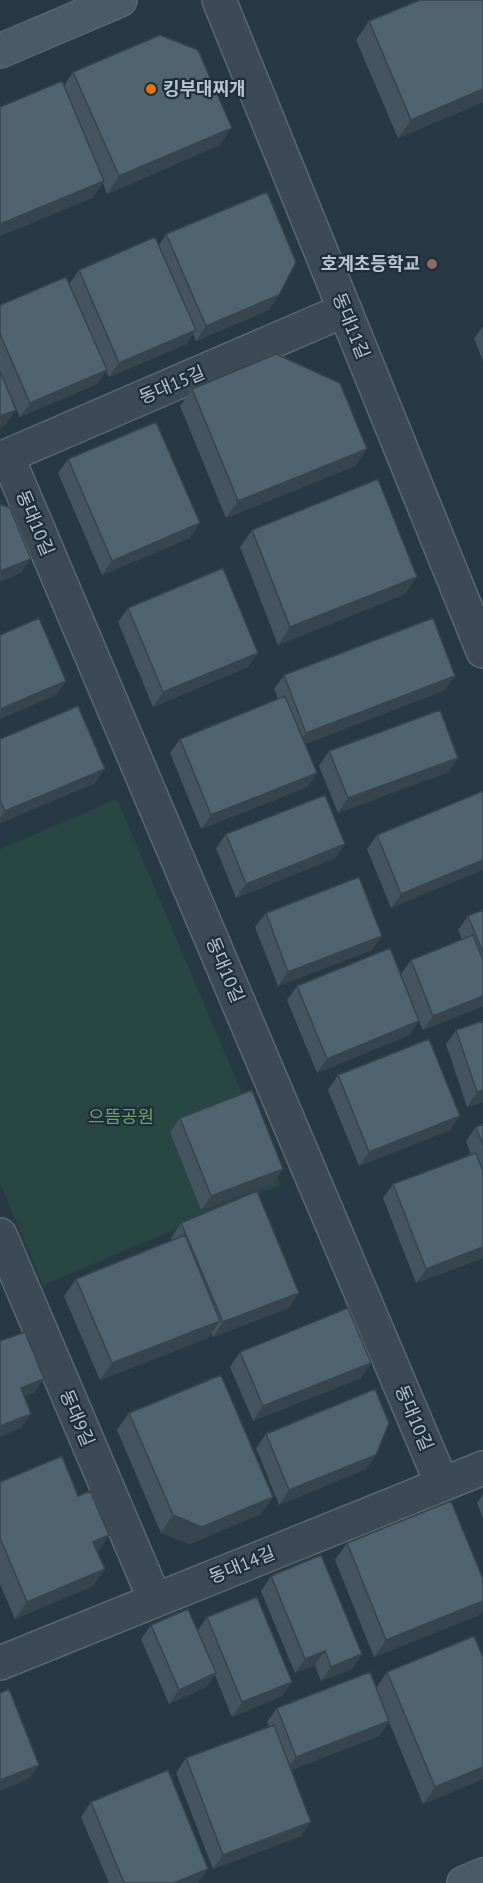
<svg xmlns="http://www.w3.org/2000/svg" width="483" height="1883" font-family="'PT Sans','Noto Sans KR',sans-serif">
  <rect width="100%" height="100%" fill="#263945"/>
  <path fill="#284644" d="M117,799L281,1185L43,1285L0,1183V849Z"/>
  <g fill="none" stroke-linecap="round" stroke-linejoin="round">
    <defs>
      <path id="street" d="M219,0L483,651
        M7,456L442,1484
        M0,459L345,310
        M0,1235L155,1600
        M0,1663L483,1468"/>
      <path id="secondary" d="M0,51L120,0
        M464,1883L483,1875"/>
    </defs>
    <use href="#street" stroke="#5a6872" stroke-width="36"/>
    <use href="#secondary" stroke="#5a6872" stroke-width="36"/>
    <use href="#street" stroke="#3b4a55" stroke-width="33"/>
    <use href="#secondary" stroke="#495a68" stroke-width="33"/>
  </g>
  <path fill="#445561" d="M369,21L483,102L398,138L356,40Z
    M73,72L220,145L107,194L103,183L92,198L0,236V107L64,86Z
    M166,234L269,310L196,341L193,334L186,344L109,377L106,371L97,384L20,417L3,379L6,424L0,427V305L69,284L79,270L159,245Z
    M483,326V361L474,339Z
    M192,389L367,449L355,466L226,518L180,406Z
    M68,459L190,538L102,575L58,473Z
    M252,530L405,594L278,645L240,547Z
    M128,608L248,667L153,707L118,622Z
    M284,675L445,690L305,744L317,773L307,787L201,829L170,753L180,739L278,699L274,689Z
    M0,739L95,783L0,823Z
    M329,751L458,758L448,772L338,813L319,766Z
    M483,791L391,908L367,849L377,835Z
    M226,834L345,844L335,858L236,898L216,848Z
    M483,910V1006L423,1030L419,1021L409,1035L317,1073L287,1000L297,986L413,1005L401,974L411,960L462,940L458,930L468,916Z
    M266,913L372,950L278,986L255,927Z
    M483,1021V1102L467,1107L446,1044L456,1030Z
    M338,1075L450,1130L359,1166L328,1090Z
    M180,1118L273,1183L201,1210L170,1132Z
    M483,1124V1258L416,1283L383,1198L393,1184L471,1155L466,1141L476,1127Z
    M181,1223L289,1308L213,1337L211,1333L208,1338L100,1380L64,1296L76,1279L172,1240L171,1238Z
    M240,1352L361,1378L253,1421L230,1367Z
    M129,1413L273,1497L261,1514L190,1544L161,1533L117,1430Z
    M266,1434L376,1455L366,1469L279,1505L256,1448Z
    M0,1482L78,1496L109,1535L97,1552L93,1586L15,1619L0,1584Z
    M483,1494V1519L477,1503Z
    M347,1543L483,1579V1609L479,1615L374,1657L335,1560Z
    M271,1576L362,1654L352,1669L321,1681L315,1665L295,1673L261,1591Z
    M207,1617L282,1696L232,1717L215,1675L206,1687L169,1704L141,1639L151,1625L198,1630Z
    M483,1657V1779L423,1804L389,1722L379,1736L291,1770L301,1836L213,1869L176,1773L186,1758L269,1727L267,1722L277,1708L376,1688L387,1672Z
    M91,1802L198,1883H109L81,1817Z"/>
  <path fill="#37454f" d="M483,89V102L398,138L411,120Z
    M232,128L220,145L107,194L119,176Z
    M104,181L92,198L0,236V224Z
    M279,295L269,310L196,341L206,326Z
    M196,330L186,344L109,377L119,363Z
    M107,370L97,384L20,417L30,403Z
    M16,410L6,424L0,427V416Z
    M367,449L355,466L226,518L238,501Z
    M200,523L190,538L102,575L112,561Z
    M31,559L21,573L0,582V571Z
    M417,577L405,594L278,645L290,627Z
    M258,653L248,667L153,707L163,692Z
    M455,676L445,690L296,747L306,733Z
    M66,681L56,695L0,719V709Z
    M458,758L448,772L338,813L348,798Z
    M105,769L95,783L0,823V818L5,811Z
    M317,773L307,787L201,829L211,815Z
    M345,844L335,858L236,898L246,884Z
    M483,860V870L391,908L401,894Z
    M382,936L372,950L278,986L288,972Z
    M483,996V1006L423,1030L433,1016Z
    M419,1021L409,1035L317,1073L327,1059Z
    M483,1090V1102L467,1107L477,1092Z
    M460,1116L450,1130L359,1166L369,1152Z
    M283,1169L273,1183L201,1210L211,1196Z
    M483,1247V1258L416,1283L426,1269Z
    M299,1293L289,1308L213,1337L223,1322Z
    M220,1321L208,1338L100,1380L112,1363Z
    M371,1363L361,1378L253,1421L263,1406Z
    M44,1379L34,1393L11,1402L21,1388Z
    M31,1414L21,1428L0,1437V1426Z
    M376,1455L366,1469L279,1505L289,1490Z
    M273,1497L261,1514L190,1544L161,1533L173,1515Z
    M109,1535L97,1552L93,1542Z
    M105,1569L93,1586L15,1619L27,1602Z
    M483,1601V1609L479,1615L374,1657L386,1640Z
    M325,1651L315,1665L295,1673L305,1659Z
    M362,1654L352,1669L321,1681L331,1667Z
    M216,1673L206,1687L169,1704L179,1690Z
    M292,1682L282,1696L232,1717L242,1702Z
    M389,1721L379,1736L286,1772L296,1757Z
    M39,1765L29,1779L0,1791V1780Z
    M483,1767V1779L423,1804L435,1787Z
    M311,1822L301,1836L213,1869L223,1855Z
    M208,1869L198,1883H174Z"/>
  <path fill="#4f6371" stroke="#37454f" stroke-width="1.5" d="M420,0H483V89L411,120L369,21Z
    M160,35L198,50L232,128L119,176L73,72Z
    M62,81L104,181L0,224V107Z
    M267,192L296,262L279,295L206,326L166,234Z
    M155,237L196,330L119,363L79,270Z
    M66,277L107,370L30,403L0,334V305Z
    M276,354L340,383L367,449L238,501L192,389Z
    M0,371L16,410L0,416Z
    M156,422L200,523L112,561L68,459Z
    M378,479L417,577L290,627L252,530Z
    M0,504L10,508L31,559L0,571Z
    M223,568L258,653L163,692L128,608Z
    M39,618L66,681L0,709V635Z
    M433,618L455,676L306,733L284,675Z
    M285,696L317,773L211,815L180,739Z
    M78,706L105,769L5,811L0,800V739Z
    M440,710L458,758L348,798L329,751Z
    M483,791V860L401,894L377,835Z
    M325,795L345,844L246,884L226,834Z
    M359,877L382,936L288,972L266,913Z
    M483,910V953L468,916Z
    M473,935L483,960V996L433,1016L411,960Z
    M390,948L419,1021L327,1059L297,986Z
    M483,1021V1090L477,1092L456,1030Z
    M429,1039L460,1116L369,1152L338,1075Z
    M252,1090L283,1169L211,1196L180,1118Z
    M483,1124V1146L476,1127Z
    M476,1153L483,1171V1247L426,1269L393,1184Z
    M257,1191L299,1293L223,1322L181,1223Z
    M185,1235L220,1321L112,1363L76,1279Z
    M348,1308L371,1363L263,1406L240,1352Z
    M25,1332L44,1379L21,1388L31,1414L0,1426V1341Z
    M221,1375L273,1497L202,1527L173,1515L129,1413Z
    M375,1389L389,1423L376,1455L289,1490L266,1434Z
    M62,1456L78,1496L90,1491L109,1535L93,1542L105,1569L27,1602L0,1538V1482Z
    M451,1501L483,1579V1601L386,1640L347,1543Z
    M321,1555L362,1654L331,1667L325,1651L305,1659L271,1576Z
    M257,1597L292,1682L242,1702L207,1617Z
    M188,1609L216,1673L179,1690L151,1625Z
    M474,1636L483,1657V1767L435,1787L387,1672Z
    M370,1672L389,1721L296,1757L277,1708Z
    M9,1689L39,1765L0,1780V1693Z
    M274,1725L311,1822L223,1855L186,1758Z
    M168,1770L208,1869L174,1883H124L91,1802Z"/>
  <circle fill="#e8710a" stroke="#1f2f3a" stroke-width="2" cx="151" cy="89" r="6"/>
  <circle fill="#8d6e63" stroke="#1f2f3a" stroke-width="2" cx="432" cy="264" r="6"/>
  <g text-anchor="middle" stroke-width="4.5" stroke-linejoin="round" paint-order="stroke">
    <g font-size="18" font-weight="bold" fill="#b9c5ce" stroke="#1f2f3a" text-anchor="start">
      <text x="163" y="95">킹부대찌개</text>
      <text x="420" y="270" text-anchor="end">호계초등학교</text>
    </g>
    <g font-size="18" fill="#b9c5ce" stroke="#1f2f3a">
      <text transform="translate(351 326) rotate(68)" y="6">동대11길</text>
      <text transform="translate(172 385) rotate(-23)" y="6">동대15길</text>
      <text transform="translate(35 523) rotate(67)" y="6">동대10길</text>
      <text transform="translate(225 970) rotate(67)" y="6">동대10길</text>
      <text transform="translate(77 1418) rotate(67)" y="6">동대9길</text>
      <text transform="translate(414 1418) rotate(67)" y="6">동대10길</text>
      <text transform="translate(242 1565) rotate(-22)" y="6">동대14길</text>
    </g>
    <g font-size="18" fill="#6fa071" stroke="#1f2f3a">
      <text x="121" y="1123">으뜸공원</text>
    </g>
  </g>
</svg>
